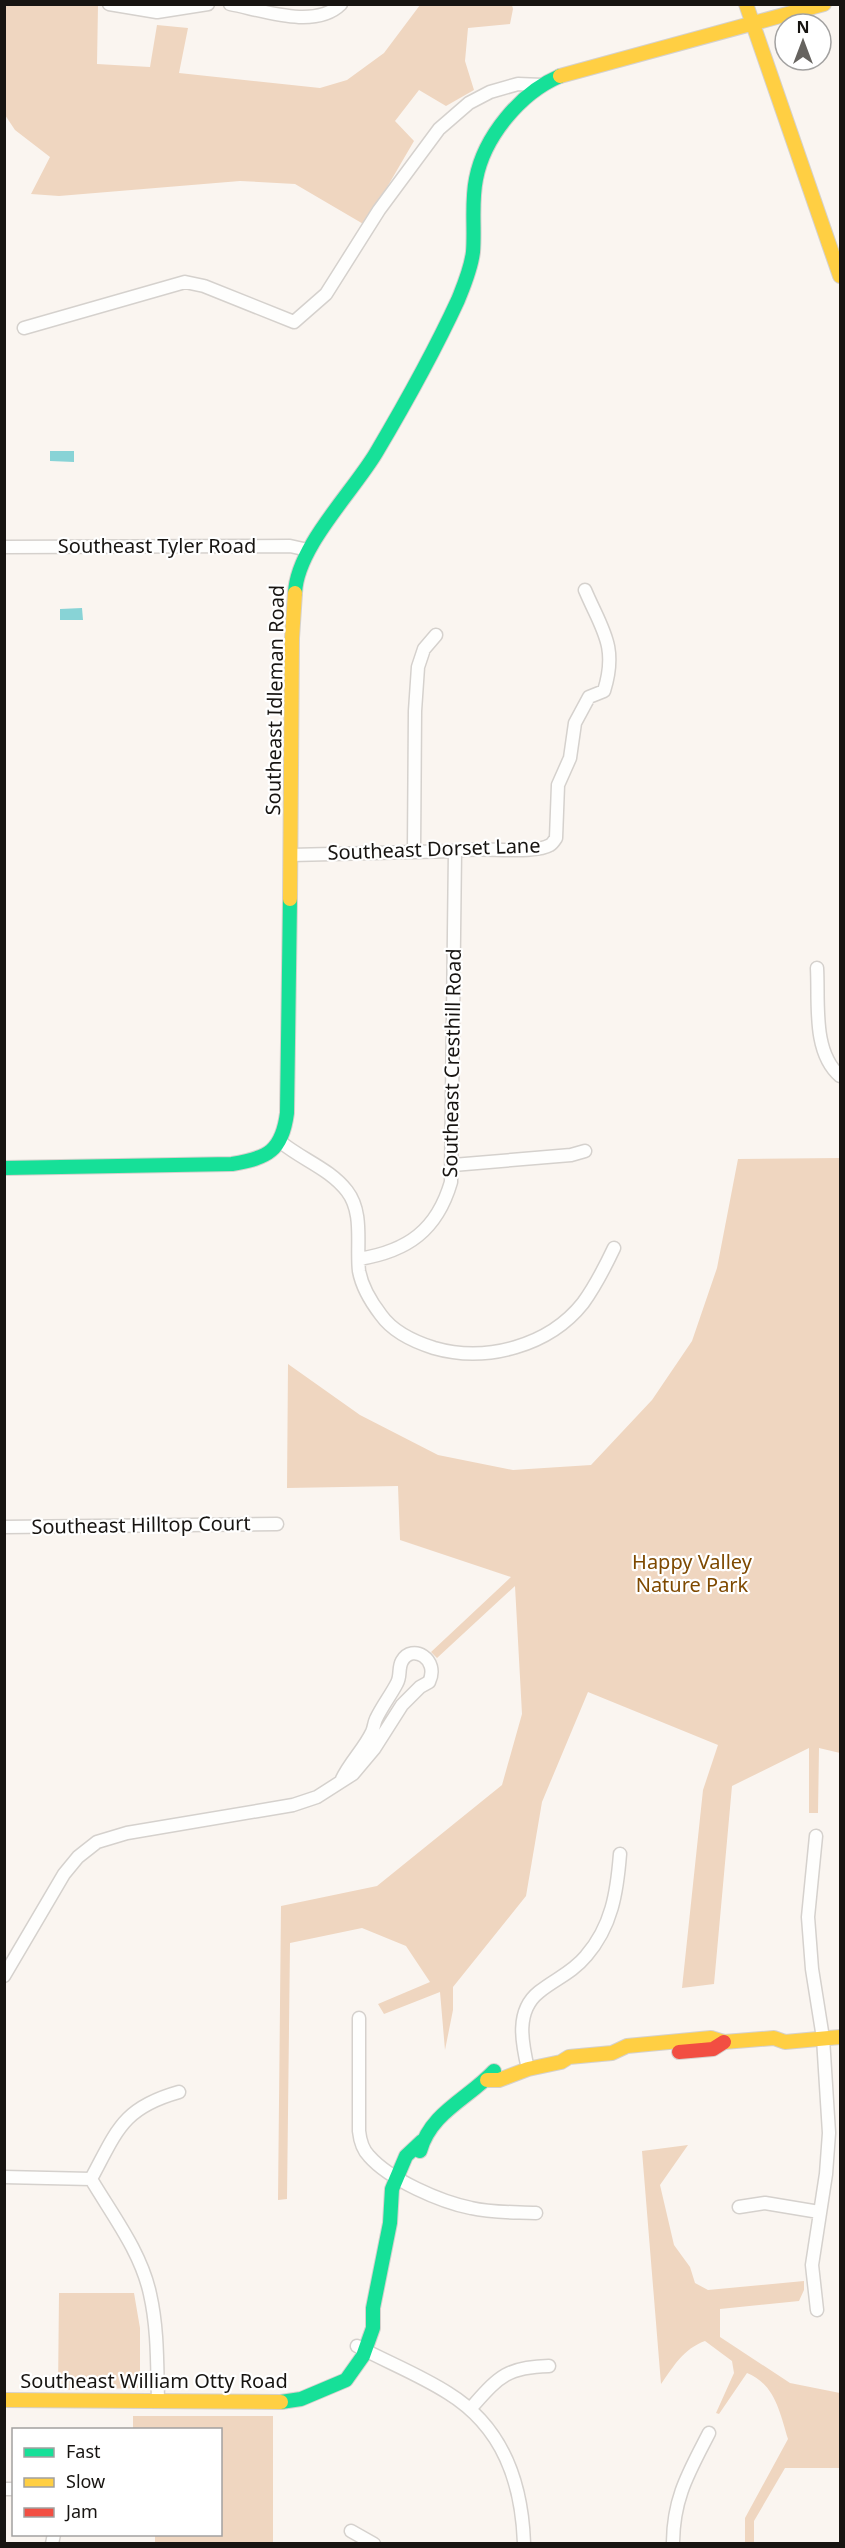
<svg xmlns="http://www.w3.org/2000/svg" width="845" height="2548" font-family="'Noto Sans',sans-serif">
  <rect width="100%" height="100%" fill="#faf5f0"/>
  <path fill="#efd6c0" d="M4,5H98L97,64L150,67L157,25L188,28L179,73L320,88L347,80L384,53L420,5H512L513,9L510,24L468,28L465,61L474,90L446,106L419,90L395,121L414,141L365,225L295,184L240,181L59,196L31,194L50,157L15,130L5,115Z
    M840,1158V1753L819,1748L818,1813H809V1748L732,1786L714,1984L682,1988L703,1790L718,1745L588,1692L542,1802L526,1896L453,1987V2010L445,2050L440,1992L384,2014L378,2004L430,1982L406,1946L362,1928L290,1943L287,2199L278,2200L281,1906L377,1886L502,1785L522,1714L515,1586L437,1658L431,1652L511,1577L400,1540L398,1486L287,1488L288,1364L360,1415L438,1455L513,1470L591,1465L652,1400L692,1341L717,1268L738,1159Z
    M688,2145L660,2185L674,2245L690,2267L695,2283L708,2290L804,2281V2290L799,2301L720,2309V2337L790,2383L840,2393V2468H785L754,2521V2543H745V2518L788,2439C780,2413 775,2384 747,2373L719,2414L716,2413L734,2373L732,2361L705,2341C683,2349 674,2366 661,2384L642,2151Z
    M59,2293H134L140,2328V2388L58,2390Z
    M133,2416H273V2543H155V2535L220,2534V2430L133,2429Z"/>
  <path fill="#88d3d6" d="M50,451H74V462L50,461Z
    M82,608L83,620H60V609Z"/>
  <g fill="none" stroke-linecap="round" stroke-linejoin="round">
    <defs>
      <path id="street" d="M109,4L157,12L208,4
        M230,4C262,10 315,30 341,4
        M24,328L185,282L204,286L294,322L326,294L379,210L439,129L469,103L490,92L518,84L542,85
        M4,547L290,546L308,550
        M414,850L415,711L418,667L424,649L436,635
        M291,855L455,851C478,846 534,855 550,845C552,844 554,841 556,838L558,785L570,758L575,723L589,697L604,691C618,646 602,630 585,590
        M817,968C819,1002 812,1052 840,1076
        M282,1143C303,1160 330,1169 347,1191C364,1213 356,1245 359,1271C362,1287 371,1302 381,1315C393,1332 415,1342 434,1348C486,1363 549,1346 583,1303C596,1285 605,1267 614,1248
        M453,1165L571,1155L585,1151
        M359,1259C408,1251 437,1230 451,1182L455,851
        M4,1527L277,1524
        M816,1836L808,1917L812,1969L823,2038L829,2133L826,2174L812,2265L817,2310
        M4,1976L64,1874L78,1857L97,1842L127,1833L293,1805L317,1797L353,1774L374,1749L402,1705L420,1687L429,1682C440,1659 412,1643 402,1661C398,1668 401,1676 397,1683C391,1695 382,1706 376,1719C374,1723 374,1728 372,1732C364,1749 350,1762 342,1779
        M359,2018V2131C360,2140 362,2149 369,2156C390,2180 441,2202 471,2208C492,2213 514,2212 536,2213
        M528,2069C522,2043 515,2011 539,1992C555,1979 572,1973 586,1956C612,1926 617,1892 620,1854
        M4,2177L91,2179C113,2216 141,2252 150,2294C158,2329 157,2365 158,2400
        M91,2179C117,2131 122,2108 179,2092
        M739,2207L765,2203L819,2212
        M357,2346C387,2362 420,2375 448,2393C503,2427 522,2482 524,2544
        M470,2409C498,2378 505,2367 549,2366
        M4,2489H14
        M351,2531L374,2544
        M52,2544L54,2534
        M673,2544C673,2498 689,2472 709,2433"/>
      <path id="fast" d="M295,593C297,547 352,493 376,453C405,404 434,352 458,300C464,285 471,269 473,252C475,228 471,203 476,179C484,137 520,93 560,76
        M4,1168L232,1164C268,1158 282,1151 287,1113L290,899
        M420,2151C431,2112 468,2099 494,2071
        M281,2402L301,2399L346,2380L363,2356L373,2328V2308L390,2223L392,2189L406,2156L422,2141"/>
      <path id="slow" d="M746,4L840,276
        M560,76L824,4
        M290,899L292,638L295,593
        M487,2080H499L528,2069L561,2062L569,2057L612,2053L627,2046L711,2038L724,2042L774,2038L785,2042L840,2037
        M4,2400L281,2402"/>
      <path id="jam" d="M679,2052L713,2049L724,2042"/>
    </defs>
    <use href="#street" stroke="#d5d1cd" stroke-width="15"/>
    <use href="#fast" stroke="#d5d1cd" stroke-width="16"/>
    <use href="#slow" stroke="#d5d1cd" stroke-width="16"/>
    <use href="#jam" stroke="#d5d1cd" stroke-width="16"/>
    <use href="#street" stroke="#fefefd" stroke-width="12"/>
    <use href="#fast" stroke="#16e098" stroke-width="14"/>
    <use href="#slow" stroke="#ffcf43" stroke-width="14"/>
    <use href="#jam" stroke="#f24e42" stroke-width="14"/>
  </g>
  <g text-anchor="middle" stroke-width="4.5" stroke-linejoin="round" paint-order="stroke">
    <g font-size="20" fill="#171411" stroke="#fff">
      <text x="157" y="553">Southeast Tyler Road</text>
      <text transform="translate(275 700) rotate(-89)" y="7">Southeast Idleman Road</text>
      <text transform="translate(434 849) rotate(-2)" y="7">Southeast Dorset Lane</text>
      <text transform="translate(452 1063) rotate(-89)" y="7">Southeast Cresthill Road</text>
      <text transform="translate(141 1525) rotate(-1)" y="7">Southeast Hilltop Court</text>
      <text x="154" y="2388">Southeast William Otty Road</text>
    </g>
    <g font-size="20" fill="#7e4900" stroke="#fff">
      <text x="692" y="1569">Happy Valley<tspan x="692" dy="23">Nature Park</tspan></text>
    </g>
  </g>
  <rect width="845" height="2548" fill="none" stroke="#171411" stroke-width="12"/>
  <rect x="12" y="2428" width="210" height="108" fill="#ffffff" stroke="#a2a1a0" stroke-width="1.5"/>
  <rect x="24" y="2448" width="30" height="9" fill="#16e098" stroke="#a2a1a0" stroke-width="1.5"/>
  <text x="66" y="2458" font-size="18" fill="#171411">Fast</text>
  <rect x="24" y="2478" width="30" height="9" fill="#ffcf43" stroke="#a2a1a0" stroke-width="1.5"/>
  <text x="66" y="2488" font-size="18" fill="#171411">Slow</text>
  <rect x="24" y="2508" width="30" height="9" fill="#f24e42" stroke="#a2a1a0" stroke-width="1.5"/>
  <text x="66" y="2518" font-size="18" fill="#171411">Jam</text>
  <g transform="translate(803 42)"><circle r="28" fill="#ffffff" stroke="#a2a1a0" stroke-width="1.5"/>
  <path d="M0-4.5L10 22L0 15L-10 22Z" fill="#66635f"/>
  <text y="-9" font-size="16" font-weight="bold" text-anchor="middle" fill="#171411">N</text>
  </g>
</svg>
